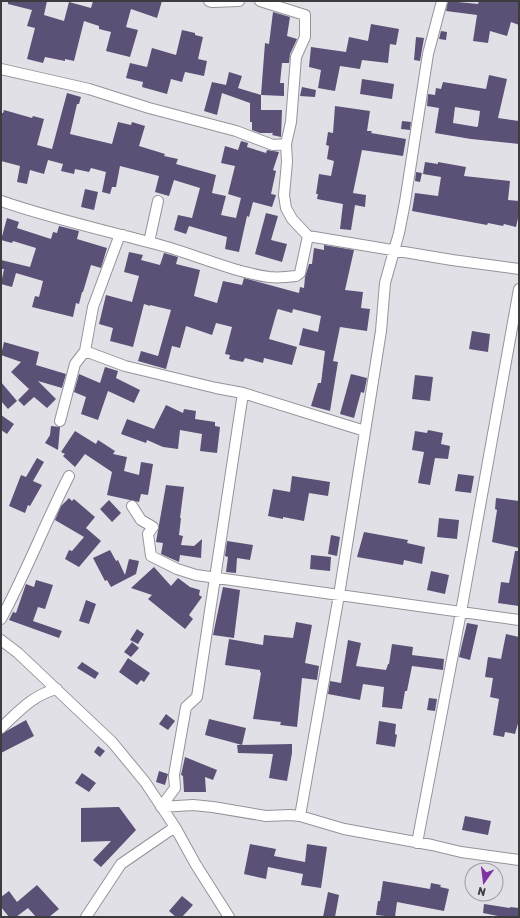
<svg xmlns="http://www.w3.org/2000/svg" width="520" height="918" font-family="Rubik,sans-serif">
  <rect width="100%" height="100%" fill="#e2e0e7"/>
  <path fill="#5b5075" fill-rule="evenodd" d="M8,1H47L44,15L64,21L69,2L91,8L93,1H162L157,18L131,9L126,27L138,30L130,57L106,51L111,32L99,29V26L84,21L74,61L65,59V61L45,57L43,63L27,59L35,28L27,26L32,10L8,4Z
    M448,1L478,4L479,1H519V25L511,22L507,36L490,31L488,43L473,41L477,15L446,11Z
    M273,12L290,17L287,36L297,39L290,54L289,63H282L280,83H284V96L261,95L265,43L269,44Z
    M371,24L399,29L396,45L390,44L388,63L362,60L360,69L340,66L335,91L318,88L321,70L309,67L311,47L346,52L349,37L368,41Z
    M182,30L195,33V35L203,37L198,59L207,61L204,76L185,72L182,82L171,79L167,94L142,87L143,82L126,78L130,63L147,67L152,48L176,55Z
    M441,31L447,32L446,40L439,39Z
    M416,37L424,38L420,61L414,60Z
    M229,72L242,76L238,88L261,95V110H282L281,137L272,135L273,133H260L252,130V122H250V103L222,93L217,115L204,111L212,82L226,85Z
    M489,75L507,79L498,118L519,121V144L471,139L435,133L439,108L427,106L428,94L435,95L436,88L441,89L443,82L486,89ZM455,107L480,111L478,126L477,127L453,123Z
    M362,79L394,84L392,99L360,94Z
    M302,87L316,90L315,97L300,96Z
    M67,93L81,97L79,104H77L70,134L112,144L118,122L131,125L132,122L145,126L139,146L165,154L164,156L178,159L176,164L216,175L212,193L226,196L221,215L236,218L241,198L228,194L235,166L221,163L225,146L238,150L241,141L248,143L247,147L266,153L267,150L279,152L273,170L276,171L271,194L276,195L272,207L253,202L249,217L247,216L239,252L225,249L227,237L189,226L186,234L174,230L178,215L192,218L200,188L174,180L169,196L155,192L159,176L120,166L116,187H112L110,194L102,192L106,172L91,168L89,172L75,169L74,174L61,171L63,164L48,160L44,174L30,170L27,184L17,182L20,166L1,161V113H3L4,110L32,118L33,116L44,119L37,145L52,149Z
    M335,106L370,111L367,131H372L371,133L406,139L403,156L362,150L353,193L366,195L365,207L355,205L351,230L340,229L343,204L317,199L318,194H316L319,174L331,176L334,161L327,159L329,146L326,145L328,132L333,133Z
    M402,121L411,122L410,130L401,129Z
    M425,162L438,164V162L466,167L464,176L510,181L508,200L519,201V214L516,227L504,224L503,226L488,223L487,225L412,211L415,193L438,196L441,177L423,174Z
    M416,172L422,173L420,182L415,181Z
    M85,189L98,192L94,210L81,207Z
    M266,213L278,216L271,240L287,244L282,262L255,254Z
    M7,218L19,222L17,228L51,239L53,232L57,233L59,226L79,231L77,239L107,248L101,268L91,265L83,292H82L79,304L76,303L73,317L32,307L35,296L39,297L43,281L16,273L12,287L1,284L4,269H1V260L30,267L36,248L13,241L12,243L1,240Z
    M324,245L354,250L345,290L363,292L361,308L370,309L367,331L340,327L333,361L338,362L330,411L311,406L318,383H321L325,351L299,345L303,328L318,332L321,316L293,309L292,313L278,309L277,311L269,339L297,347L292,365L264,358L263,363L245,358L243,362L229,359L230,355L225,354L232,327L216,323L212,335L186,326L180,348L172,346L166,369L138,361L141,351L158,356L171,310L150,305V306L144,304L133,347L110,341L113,328L99,324L106,295L132,302L139,276L124,272L129,252L143,255L141,260L160,265L164,253L178,257L176,264L200,270L194,296L217,303L223,281L242,285L244,278L299,293L300,287L304,288L305,277L309,264H312L314,248L324,250Z
    M472,331L490,334L488,352L469,349Z
    M4,342L39,352L36,365L66,374L62,388L38,381L56,399L47,408L34,397L24,406L18,400L29,389L11,372L21,362L1,355Z
    M105,367L118,371L116,378L140,390L134,403L108,391L98,420L81,414L86,397L74,392L79,374L100,383Z
    M351,374L367,378L364,393L361,392L354,418L340,414Z
    M415,375L433,377L430,401L412,399Z
    M1,382L17,401L8,409L1,401Z
    M166,405L183,413L184,409L196,411L195,419L215,422V426L220,427L217,453L200,451L202,434L180,430L178,449L163,447L147,440L146,443L121,434L127,419L154,429Z
    M1,415L14,424L7,434L1,430Z
    M51,426L60,427L58,450L45,443L50,435Z
    M428,430L443,433L441,444L450,446L448,459L435,458L430,485L418,483L424,452L412,450L415,431L427,433Z
    M75,431L96,444L98,440L115,451L113,454L127,457L124,471L139,475L141,462L153,464L148,495L141,494L139,502L107,495L112,472L85,454L75,467L63,456L65,454L61,452Z
    M37,458L44,462L33,481L42,485L30,506L28,505L25,513L9,506L21,475L26,477Z
    M458,474L474,476L471,493L455,491Z
    M292,476L330,482L328,496L309,493L304,521L283,517V519L268,516L273,489L290,492Z
    M166,485L184,487L180,518H181L179,535L183,536L181,545L194,546L202,539L201,558L180,555L179,562L161,554L163,543L156,542Z
    M69,498L72,501L74,499L95,517L86,528L101,541L79,567L65,559L69,550L72,551L84,537L55,520L61,506Z
    M496,498L519,501V548L492,542L497,510L495,509Z
    M109,500L121,513L112,522L100,509Z
    M439,518L459,520L457,539L437,537Z
    M364,532L408,540L407,543L425,547L422,564L404,560L403,565L357,557Z
    M331,535L340,537L337,556L328,554Z
    M227,541L253,545L250,560L237,558L236,573L226,572L228,557L225,556Z
    M110,550L116,561L118,560L125,575L129,559L139,561L136,574L111,587L107,580L105,581L93,558Z
    M515,551H519V606L498,603L501,582L509,583Z
    M311,555L331,557L330,571L310,569Z
    M154,567L171,586L178,578L190,587L200,590L199,595L202,597L189,615L193,619L185,629L148,599L152,595L131,588Z
    M431,571L449,575L445,594L427,590Z
    M36,580L53,585L45,609L38,607L33,621L62,631L59,638L9,620L13,612L16,613L26,584L34,587Z
    M223,587L240,590L234,638L213,635Z
    M86,600L96,604L89,624L79,621Z
    M296,622L312,625L305,663L319,666L317,680L302,678L297,727L280,725L281,722L253,719L261,673L260,672V670L225,665L229,639L263,645L264,635L293,638Z
    M467,623L478,625L470,660L459,657Z
    M137,629L144,634L138,644L130,640Z
    M506,634L519,637V720L515,734L505,732L504,737L493,735L499,699L490,697L493,678L485,677L488,657L501,659Z
    M348,640L361,643L356,666L386,670L388,664H389L392,644L413,647L412,655L444,659L443,670L412,666L407,691H405L402,709L382,707L384,687L363,684L360,700L328,694L330,681L341,683Z
    M132,642L139,648L131,657L124,652Z
    M128,658L150,673L144,682L141,680L137,685L119,672Z
    M82,662L99,673L95,679L77,668Z
    M429,698L437,699L435,711L427,710Z
    M166,714L175,721L168,730L159,724Z
    M209,719L246,728L242,745L205,735Z
    M26,720L34,736L1,753V734Z
    M379,721L396,724L395,734L397,735L395,747L376,744Z
    M292,744V753L287,781L269,778L273,754L238,753L237,745Z
    M98,746L105,751L100,757L94,752Z
    M185,757L217,770L213,780L205,777L206,792H184L183,776L181,775Z
    M159,771L168,774L165,785L156,782Z
    M82,773L96,783L89,792L75,783Z
    M117,807H119L136,830L101,867L93,860L111,841L81,842V808Z
    M465,816L491,821L488,835L462,830Z
    M250,844L276,849L274,856L305,862L307,844L327,847L321,888L301,885L303,874L268,867L266,879L244,874Z
    M383,881L430,889L431,883L441,885L440,887L449,889L444,911L397,902L395,917L376,915L378,901H380Z
    M37,885L59,909L49,917H36L28,908L16,917H9L1,907V897L9,891L17,902Z
    M328,892L339,895L335,917H323Z
    M182,896L193,905L182,917H176L169,911Z
    M484,904L510,908V907L519,908V917H503L483,913Z"/>
  <g fill="none" stroke-linecap="round" stroke-linejoin="round">
    <defs>
      <path id="minor" d="M209,1L212,2L239,1
        M260,1L305,15V37L296,57L291,122L286,144L287,162L284,195L286,208L292,219L308,236L452,260L519,269
        M1,69L89,89L149,108L236,131L273,145L286,144
        M1,201C56,220 112,232 167,247C201,257 234,272 269,277C278,278 288,277 296,276L300,273L308,236
        M149,242L158,201
        M85,351L125,366L216,388L243,393L365,431
        M60,421L75,364L85,351L93,307L119,237L123,235
        M132,506L141,520L153,527L148,534L151,556L177,569L196,575L519,620
        M1,619C26,573 45,523 69,476
        M1,640L18,653L112,742L145,782L175,827L196,865L229,917
        M1,728C18,712 34,694 57,689
        M161,807L175,788L174,775L186,707L197,697L243,393
        M161,807L193,805L213,807L266,816L290,815L300,816L344,829L432,845L461,852L519,860
        M300,816L339,595L381,331L385,283L399,233L405,202L428,54L442,1
        M417,843L461,612L519,289
        M86,917L121,864L175,827"/>
    </defs>
    <use href="#minor" stroke="#95939a" stroke-width="12"/>
    <use href="#minor" stroke="#fff" stroke-width="10"/>
  </g>
  <rect width="520" height="918" fill="none" stroke="#3c3c3e" stroke-width="4"/>
  <g transform="translate(484 882) rotate(194)"><circle r="19" fill="#e2e0e7" stroke="#a09ea3"/>
  <path d="M0-3L7 15L0 10L-7 15Z" fill="#8031a2"/>
  <text y="-6" font-size="11" font-weight="bold" text-anchor="middle" fill="#3c3c3e">N</text>
  </g>
</svg>
